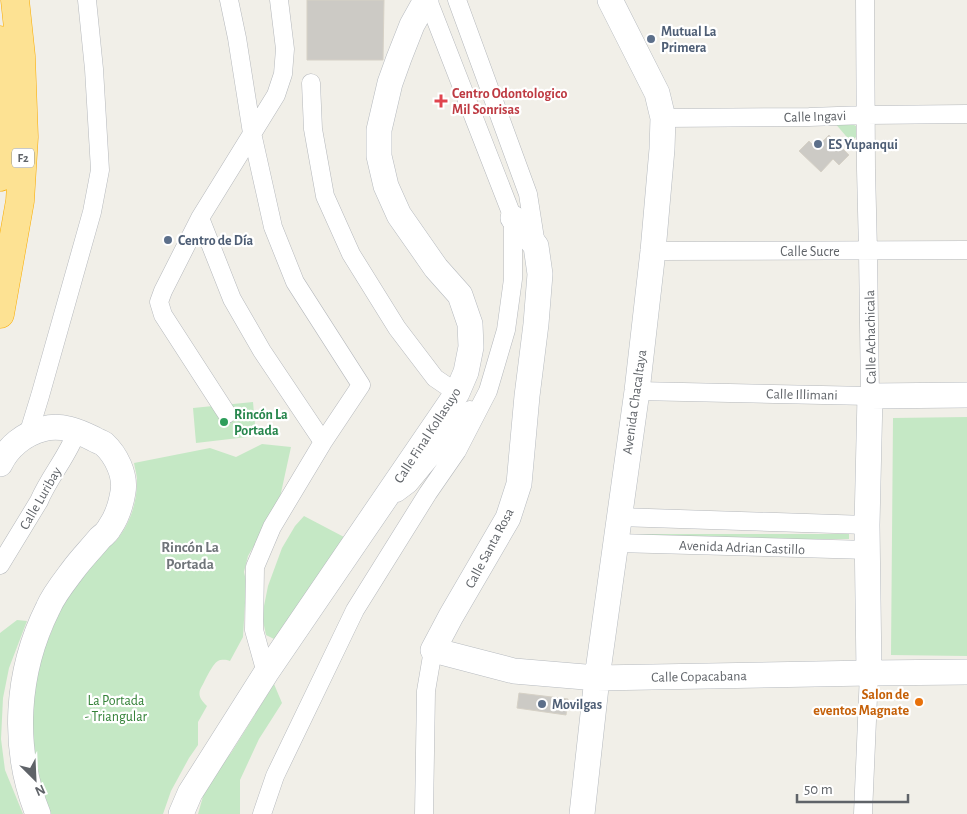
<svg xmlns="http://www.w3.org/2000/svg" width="967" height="814" font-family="'Alegreya Sans',sans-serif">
  <rect width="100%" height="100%" fill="#f1efe8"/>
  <path fill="#c5e8c5" d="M834,122L850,123L856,126V137L851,142Z
    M253,402L256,436L196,443L193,408Z
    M967,417V656L891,655L893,418Z
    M262,444L291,447L279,502L248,556L244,572L248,589L245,603L243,637L230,661C227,660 222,659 218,661C212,664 204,683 200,690C198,697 202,701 207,706L198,722V745L189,758L171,791L163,814H51C31,765 27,708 41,658C43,649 47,641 51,633C57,616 64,600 75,586C83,575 93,564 102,554C106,549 111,545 116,541C130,524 137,503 137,481C137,475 135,469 134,463L210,448L236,457Z
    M304,516L344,537L276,640L266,635L262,616L268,586L282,548L295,526Z
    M634,534H849V539H634Z
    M17,620L27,621L9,668L3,698L1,739L5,770L23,814H0V633Z
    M274,684L282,703L259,739L240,780V814H198L208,779L231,753Z"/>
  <path fill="#cccac5" stroke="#d6d1c6" d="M307,0H384L383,60H307Z
    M829,135L849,155L839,165L833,159L821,172L799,151L809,141L816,148Z
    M519,693L568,699L566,715L517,708Z"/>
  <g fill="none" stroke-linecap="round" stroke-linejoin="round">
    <defs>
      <path id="street" d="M229,0L237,38L252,133L273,227L295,282L361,385L323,442L272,527L255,567L254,630L266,673
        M457,0L528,194L536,245
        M311,83L313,129L325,196L351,254L397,328L435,378L457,393
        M663,118L809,117L866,115L967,114
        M200,218L232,299L262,351L323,442
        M653,251L967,250
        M637,391L870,396L868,251L866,169L865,0
        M227,414L163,315L159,302L163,291L200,218L276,95L283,74L285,49L279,0
        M28,435L40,396L92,212L100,170L94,69L87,0
        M397,493L409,484L470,410
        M618,517L867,525
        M616,543L868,550
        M0,565L39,501C49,477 68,456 77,431
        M262,814L275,776L355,610L428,493L457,451L488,391L506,330L513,279V218L428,0
        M424,814L426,691L433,650
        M863,814L869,673"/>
      <path id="secondary" d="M513,218L536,246L540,274L536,324L527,396L519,484L508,518L451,616L433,650L514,671L597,678L869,673L967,672
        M0,464C8,447 24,434 43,429C61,424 78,431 94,439C97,441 101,442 104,444C116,455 126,475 123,492C121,504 117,517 110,527C108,531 104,535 100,538C91,549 81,559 73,570C64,582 54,594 48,608C16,672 11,747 38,814
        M869,673L867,525L870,396L967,395
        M181,814L190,793L266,673L457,393L466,372L471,347L470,324L460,295L436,268L399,215L386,186L379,156V130L390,83L399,58L412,25L426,0
        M582,814L597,678L637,391L653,251L662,149L663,118L657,93L610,0"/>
      <path id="highway" d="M0,40C5,85 3,131 0,177
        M0,314L20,201L24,137L21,56L15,0"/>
    </defs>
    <use href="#street" stroke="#b5b8bc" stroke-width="19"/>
    <use href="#secondary" stroke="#b6babf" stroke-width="26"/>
    <use href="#highway" stroke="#f9ab00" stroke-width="29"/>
    <use href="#street" stroke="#fff" stroke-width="18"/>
    <use href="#secondary" stroke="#fff" stroke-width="25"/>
    <use href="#highway" stroke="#fde293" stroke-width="28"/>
  </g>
  <g fill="#5c6f8a" stroke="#fff" stroke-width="2">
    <circle cx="651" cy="39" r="5"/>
    <circle cx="818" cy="144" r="5"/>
    <circle cx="168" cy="240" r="5"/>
    <circle cx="542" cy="704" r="5"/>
  </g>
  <path fill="#e0444e" stroke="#fff" stroke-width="2" d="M438.5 93.5h5v5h5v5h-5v5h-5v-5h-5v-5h5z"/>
  <circle fill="#2e9e5b" stroke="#fff" stroke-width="2" cx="224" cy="422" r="5"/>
  <circle fill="#e8710a" stroke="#fff" stroke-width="2" cx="919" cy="702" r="5"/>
  <g text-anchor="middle" stroke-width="4.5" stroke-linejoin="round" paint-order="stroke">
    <rect fill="#fff" stroke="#8f9295" stroke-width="1" x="12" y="148.5" width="22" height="19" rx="4"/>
    <g font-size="12" font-weight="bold" fill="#5f6368">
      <text x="23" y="162">F2</text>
    </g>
    <g font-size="14" font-weight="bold" fill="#4e5e75" stroke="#fff" text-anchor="start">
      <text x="661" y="36">Mutual La<tspan x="661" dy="16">Primera</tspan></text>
      <text x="828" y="149">ES Yupanqui</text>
      <text x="178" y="245">Centro de Día</text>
      <text x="552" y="709">Movilgas</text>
    </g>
    <g font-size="14" font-weight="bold" fill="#be3a42" stroke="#fff" text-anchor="start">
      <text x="452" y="98">Centro Odontologico<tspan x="452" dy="16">Mil Sonrisas</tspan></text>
    </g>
    <g font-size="14" fill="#5f6368" stroke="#fff">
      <text transform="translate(815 116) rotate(-2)" y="5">Calle Ingavi</text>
      <text x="810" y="256">Calle Sucre</text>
      <text transform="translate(870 337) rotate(-91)" y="5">Calle Achachicala</text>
      <text transform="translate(802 394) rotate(1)" y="5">Calle Illimani</text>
      <text transform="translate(634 402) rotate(-82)" y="5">Avenida Chacaltaya</text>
      <text transform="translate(427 435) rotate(-57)" y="5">Calle Final Kollasuyo</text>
      <text transform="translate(40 498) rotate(-60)" y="5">Calle Luribay</text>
      <text transform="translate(742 547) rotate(2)" y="5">Avenida Adrian Castillo</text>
      <text transform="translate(489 548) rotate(-62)" y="5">Calle Santa Rosa</text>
      <text transform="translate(699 676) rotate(-1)" y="5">Calle Copacabana</text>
    </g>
    <g font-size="14" font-weight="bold" fill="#27864d" stroke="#fff" text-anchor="start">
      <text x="234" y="419">Rincón La<tspan x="234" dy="16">Portada</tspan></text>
    </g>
    <g font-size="14" font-weight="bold" fill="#c56008" stroke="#fff" text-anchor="end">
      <text x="909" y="699">Salon de<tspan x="909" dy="16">eventos Magnate</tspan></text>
    </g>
    <g font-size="14" fill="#348238" stroke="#fff">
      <text x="116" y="705">La Portada<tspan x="116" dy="16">- Triangular</tspan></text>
    </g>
    <g font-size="15" font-weight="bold" fill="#70757a" stroke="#fff">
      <text x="190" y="552">Rincón La<tspan x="190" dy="17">Portada</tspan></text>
    </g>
  </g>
  <g transform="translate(35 779) rotate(156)" stroke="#ffffff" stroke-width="4" paint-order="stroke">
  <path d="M0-4L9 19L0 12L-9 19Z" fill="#5f6368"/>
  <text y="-8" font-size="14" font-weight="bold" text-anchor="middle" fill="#5f6368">N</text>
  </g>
  <path d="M797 794v8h111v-8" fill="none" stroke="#5f6368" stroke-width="2.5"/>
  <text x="804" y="794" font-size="15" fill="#5f6368" stroke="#ffffff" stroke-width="4" paint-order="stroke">50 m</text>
</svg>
